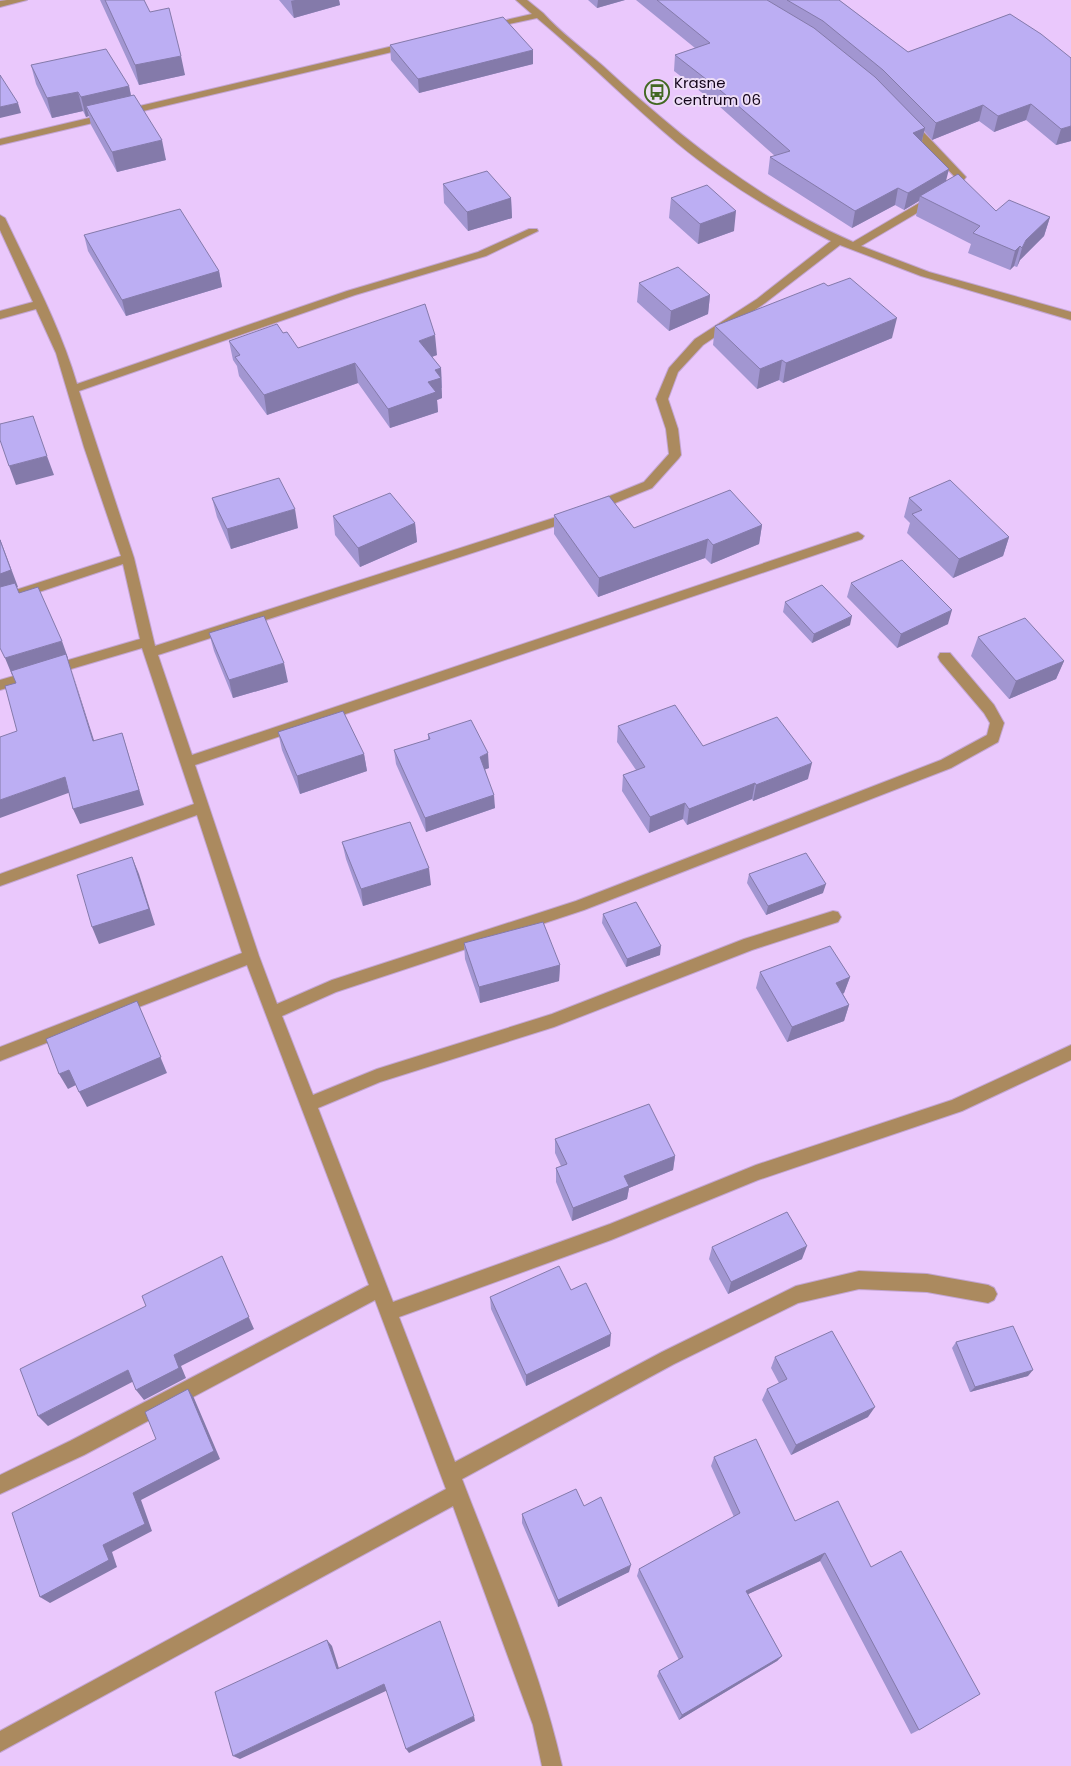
<svg xmlns="http://www.w3.org/2000/svg" width="1071" height="1766" font-family="Poppins,sans-serif">
  <rect width="100%" height="100%" fill="#eac8fc"/>
  <g fill="none" stroke-linecap="round" stroke-linejoin="round">
    <defs>
      <path id="minor" d="M7,0H27L0,7V1Z
        M516,0H527L543,13C560,32 583,49 603,66C680,137 757,199 853,242L948,186L955,177L904,123L913,121L966,177L956,190L861,246L929,272L1071,312V320L921,276L840,245L765,303L703,345L678,372L668,399L678,429L681,455L679,458L652,488L598,510H590L588,507L590,504L644,482L669,454L666,429L656,399L669,368L695,339L757,299L831,241C777,214 724,182 677,143C629,103 585,58 537,18L485,29V25L532,14Z
        M410,42L415,45L413,47L0,145V139Z
        M0,215L5,218C31,273 60,326 77,384L347,291L478,252L529,229H537L538,231L486,256L355,295L79,391L134,558L155,646L569,513L573,512L579,516L577,519L158,655L192,755L854,533L858,532L864,536L862,539L195,765L259,956L277,1004L332,980L576,901L941,760L987,735L990,723L984,713L940,661L938,657L940,653H950L994,705L1004,723L998,742L951,768L584,910L336,992L282,1016L313,1095L377,1069L552,1014L744,939L833,911L838,912L841,917L838,922L752,950L554,1027L380,1082L318,1108L393,1302L610,1224L756,1165L952,1100L1071,1045V1060L962,1111L758,1180L611,1240L399,1317L455,1462L662,1352L796,1286L859,1271L927,1274L988,1285L994,1288L997,1294L994,1300L988,1303L927,1292L859,1289L798,1303L674,1364L462,1479C498,1573 540,1668 562,1766H542L533,1725L453,1506L0,1752V1731L446,1489L375,1300L84,1455L0,1494V1475L70,1441L369,1285L247,965L0,1061V1047L242,953L197,815L0,886V874L194,804L142,648L0,690V680L140,639L123,564L0,605V595L121,556L84,447L56,353L36,309L0,319V311L33,302L0,230Z"/>
    </defs>
    <use href="#minor" stroke="#c3a5d3" stroke-width="2"/>
    <use href="#minor" fill="#ab8a5f" fill-rule="evenodd"/>
  </g>
  <path fill="#a296d1" d="M100,0H144L150,12L185,75L139,85Z
    M279,0H339L340,5L294,18Z
    M588,0H625L597,8Z
    M636,0H839L908,52L1010,14L1071,141L1056,145L1026,120L994,132L979,121L932,140L924,131L922,141L946,181L996,211L1050,217L1044,236L1020,260L1017,267L1014,266L1010,270L968,253L971,244L916,216L919,201L904,210L895,205L852,228L768,174L770,157L775,156L719,106L674,71L675,55L695,48Z
    M390,45L533,64L419,93L391,60Z
    M31,65L129,86L131,95L166,160L117,172L91,125L89,116L86,117L83,111L52,118L36,84Z
    M443,184L511,198L512,218L468,231L444,203Z
    M671,198L734,231L698,244L669,218Z
    M84,235L219,271L222,287L126,316L88,251Z
    M639,283L710,295L708,314L669,331L637,302Z
    M715,326L892,338L783,383L779,380L757,389L713,345Z
    M283,333L298,348L437,355L432,357L441,368L442,388H441L442,398L437,400L438,412L390,428L358,383L267,415L239,376L237,366L233,360L229,341Z
    M212,498L298,528L231,549L217,517Z
    M909,498L1009,537L1003,556L953,578L907,533L910,523L904,517Z
    M554,515L634,528L762,525L759,544L711,564L705,558L598,597L554,534Z
    M333,516L415,523L417,542L360,567L335,535Z
    M851,583L948,624L897,648L847,597Z
    M785,602L850,625L812,643L783,612Z
    M209,633L288,682L233,698L214,651Z
    M978,637L1064,661L1056,679L1009,699L971,656Z
    M618,726L703,746L808,779L753,801L752,799L687,825L683,819L649,833L622,791L623,775L636,770L617,742Z
    M278,732L364,754L367,771L300,794L282,750Z
    M428,734L489,768L485,769L495,808L426,832L396,764L394,750L428,740Z
    M342,842L431,885L363,906L346,859Z
    M749,874L823,893L766,915L747,883Z
    M603,914L660,955L626,967L602,923Z
    M464,943L560,965L559,981L480,1003L465,959Z
    M760,972L850,977L844,993L843,994L849,1005L844,1021L787,1042L756,988Z
    M555,1139L675,1156L673,1170L629,1188L627,1199L572,1221L556,1182V1168L561,1166L555,1153Z
    M712,1247L802,1259L728,1294L709,1259Z
    M571,1290L610,1346L526,1386L491,1309L490,1297Z
    M956,1342L1028,1376L970,1392L952,1348Z
    M775,1357L868,1417L791,1455L762,1400L767,1389L779,1383L771,1368Z
    M714,1457L795,1521L838,1501L919,1730L911,1734L820,1561L748,1594L782,1656L777,1661L679,1720L657,1676L659,1671L679,1660L637,1576L639,1569L734,1517L711,1466Z
    M584,1506L629,1572L558,1607L522,1523V1514Z"/>
  <path fill="#847aaa" d="M295,0H339L340,5L294,18L291,1Z
    M598,0H625L597,8Z
    M533,50V64L419,93L418,79Z
    M181,56L185,75L139,85L135,65Z
    M129,86L133,106H86L89,116L86,117L81,97Z
    M78,92L83,111L52,118L47,98Z
    M18,103L21,113L0,118V107Z
    M1031,104L1026,120L994,132L998,116Z
    M983,105L979,121L932,140L936,123Z
    M1071,126V141L1056,145L1061,129Z
    M925,128L921,144L913,133Z
    M162,140L166,160L117,172L112,152Z
    M949,169L945,185L920,196L919,201L904,210L908,193Z
    M898,188L895,205L852,228L855,211Z
    M511,198L512,218L468,231L467,212Z
    M736,211L734,231L698,244L700,224Z
    M1050,217L1044,236L1020,260L1017,267L1022,248L1026,240Z
    M1020,246L1014,266L1010,270L1015,251Z
    M219,271L222,287L126,316L122,300Z
    M710,295L708,314L669,331L671,311Z
    M897,318L892,338L783,383L786,363Z
    M435,335L437,355L420,361L419,341Z
    M782,360L779,380L757,389L760,369Z
    M355,363L358,383L267,415L264,395Z
    M441,368L442,398L437,400L438,412L390,428L388,409L435,370Z
    M47,456L54,475L16,485L9,466Z
    M295,509L298,528L231,549L227,529Z
    M415,523L417,542L360,567L358,548Z
    M762,525L759,544L711,564L713,545Z
    M1009,537L1003,556L953,578L959,559Z
    M0,539L18,587L0,593Z
    M708,539L705,558L598,597L599,578Z
    M952,610L948,624L897,648L901,634Z
    M852,616L850,625L812,643L814,634Z
    M62,641L68,658L72,671L99,756L93,741L68,658L12,675L5,658Z
    M1064,661L1056,679L1009,699L1016,681Z
    M284,663L288,682L233,698L229,680Z
    M122,733L144,805L80,824L73,809Z
    M488,753L489,768L481,771L480,757Z
    M364,754L367,771L300,794L297,776Z
    M812,763L808,779L753,801L756,785Z
    M65,777L71,792L0,818V800Z
    M755,783L752,799L687,825L689,809Z
    M494,795L495,808L426,832L425,818Z
    M685,803L683,819L649,833L650,817Z
    M132,857L139,874L155,925L99,944L92,927Z
    M429,868L431,885L363,906L361,889Z
    M826,884L823,893L766,915L768,906Z
    M661,946L660,955L626,967L627,959Z
    M560,965L559,981L480,1003L479,987Z
    M850,977L844,993L831,999L836,983Z
    M137,1001L167,1073L87,1107L79,1092Z
    M849,1005L844,1021L787,1042L792,1027Z
    M69,1070L78,1084L68,1089L59,1074Z
    M675,1156L673,1170L629,1188L627,1199L572,1221L573,1208L624,1176Z
    M807,1246L802,1259L728,1294L731,1282Z
    M222,1256L254,1329L181,1366L186,1378L144,1400L136,1390L174,1355Z
    M611,1334L610,1346L526,1386V1375Z
    M128,1370L136,1380L48,1426L38,1416Z
    M1033,1370L1028,1376L970,1392L975,1387Z
    M188,1389L194,1398L220,1459L141,1500L152,1531L112,1552L117,1567L50,1603L40,1597L103,1545L133,1493Z
    M875,1407L868,1417L791,1455L796,1445Z
    M825,1553L820,1561L742,1597L746,1591Z
    M631,1565L629,1572L558,1607V1600Z
    M327,1640L332,1646L341,1675L337,1669Z
    M782,1656L777,1661L679,1720L682,1715Z
    M384,1684L388,1690L240,1759L233,1756Z
    M474,1716L475,1721L409,1753L406,1749Z"/>
  <path fill="#bcaef3" stroke="#847aaa" d="M105,0H144L150,12L169,8L181,56L135,65Z
    M657,0H767L814,28L875,77L925,128L913,133L949,169L908,193L898,188L855,211L770,157L790,151L720,90L675,55L710,43Z
    M787,0H839L908,52L1010,14L1041,34L1071,58V126L1061,129L1031,104L998,116L983,105L936,123L883,70L823,21Z
    M503,17L533,50L418,79L390,45Z
    M106,49L129,86L81,97L78,92L47,98L31,65Z
    M0,75L18,103L0,107Z
    M134,95L162,140L112,152L86,106Z
    M487,171L511,198L467,212L443,184Z
    M958,174L996,211L1009,200L1050,217L1026,240L1022,248L1020,246L1015,251L973,233L980,226L920,196Z
    M707,185L736,211L700,224L671,198Z
    M180,209L219,271L122,300L84,235Z
    M678,267L710,295L671,311L639,283Z
    M850,278L897,318L786,363L782,360L760,369L715,326L824,283L828,286Z
    M425,304L435,335L419,341L441,368L435,370L441,378L428,382L436,392L388,409L355,363L264,395L235,357L240,355L229,341L277,324L283,333L287,332L298,348Z
    M33,416L47,456L9,466L0,440V424Z
    M279,478L295,509L227,529L212,498Z
    M950,480L1009,537L959,559L912,514L922,510L909,498Z
    M730,490L762,525L713,545L708,539L599,578L554,515L609,496L634,528Z
    M390,493L415,523L358,548L333,516Z
    M0,540L11,570L0,574Z
    M902,560L952,610L901,634L851,583Z
    M15,583L19,593L38,587L62,641L5,658L0,648V587Z
    M822,585L852,616L814,634L785,602Z
    M264,616L284,663L229,680L209,633Z
    M1025,618L1064,661L1016,681L978,637Z
    M66,654L93,741L122,733L139,790L73,809L65,777L0,800V737L17,731L5,686L16,683L11,671Z
    M675,705L703,746L777,717L812,763L756,785L755,783L689,809L685,803L650,817L623,775L645,767L618,726Z
    M343,711L364,754L297,776L278,732Z
    M471,720L488,753L480,757L494,795L425,818L394,750L430,739L428,734Z
    M410,822L429,868L361,889L342,842Z
    M806,853L826,884L768,906L749,874Z
    M132,857L149,909L92,927L77,875Z
    M636,902L661,946L627,959L603,914Z
    M543,922L560,965L479,987L464,943Z
    M830,946L850,977L836,983L849,1005L792,1027L760,972Z
    M137,1001L161,1057L79,1092L69,1070L59,1074L46,1039Z
    M649,1104L675,1156L624,1176L629,1186L573,1208L556,1168L567,1164L555,1139Z
    M787,1212L807,1246L731,1282L712,1247Z
    M222,1256L249,1317L174,1355L179,1368L136,1390L128,1370L38,1416L20,1369L146,1306L142,1296Z
    M559,1266L571,1290L586,1283L611,1334L526,1375L490,1297Z
    M1013,1326L1033,1370L975,1387L956,1342Z
    M832,1331L875,1407L796,1445L767,1389L787,1379L775,1357Z
    M188,1389L214,1451L133,1493L145,1524L103,1545L109,1560L40,1597L12,1513L156,1439L145,1412Z
    M756,1439L795,1521L838,1501L871,1567L901,1551L980,1694L919,1730L825,1553L746,1591L782,1656L682,1715L659,1671L683,1657L639,1569L740,1513L714,1457Z
    M576,1489L584,1506L601,1497L631,1565L558,1600L522,1514Z
    M440,1621L474,1716L406,1749L384,1684L233,1756L215,1692L327,1640L337,1669Z"/>
  <defs>
    <symbol id="bus-ring" viewBox="-11 -11 22 22"><circle r="9.5" fill="#edddf7" stroke="#426822" stroke-width="1.5"/><path d="M-5-6H5V4H4V6H2V4H-2V6H-4V4H-5ZM-3.5-4V0h7V-4ZM-3.5 1.2v1.5H-2V1.2ZM2 1.2v1.5H3.5V1.2Z" fill="#426822"/></symbol>
  </defs>
  <g fill-rule="evenodd">
    <use href="#bus-ring" x="643" y="78" width="28" height="28"/>
  </g>
  <g text-anchor="middle" stroke-width="4" stroke-linejoin="round" paint-order="stroke">
    <g font-size="15" fill="#13051a" stroke="#edddf7" text-anchor="start">
      <text x="674" y="88">Krasne<tspan x="674" dy="17">centrum 06</tspan></text>
    </g>
  </g>
</svg>
